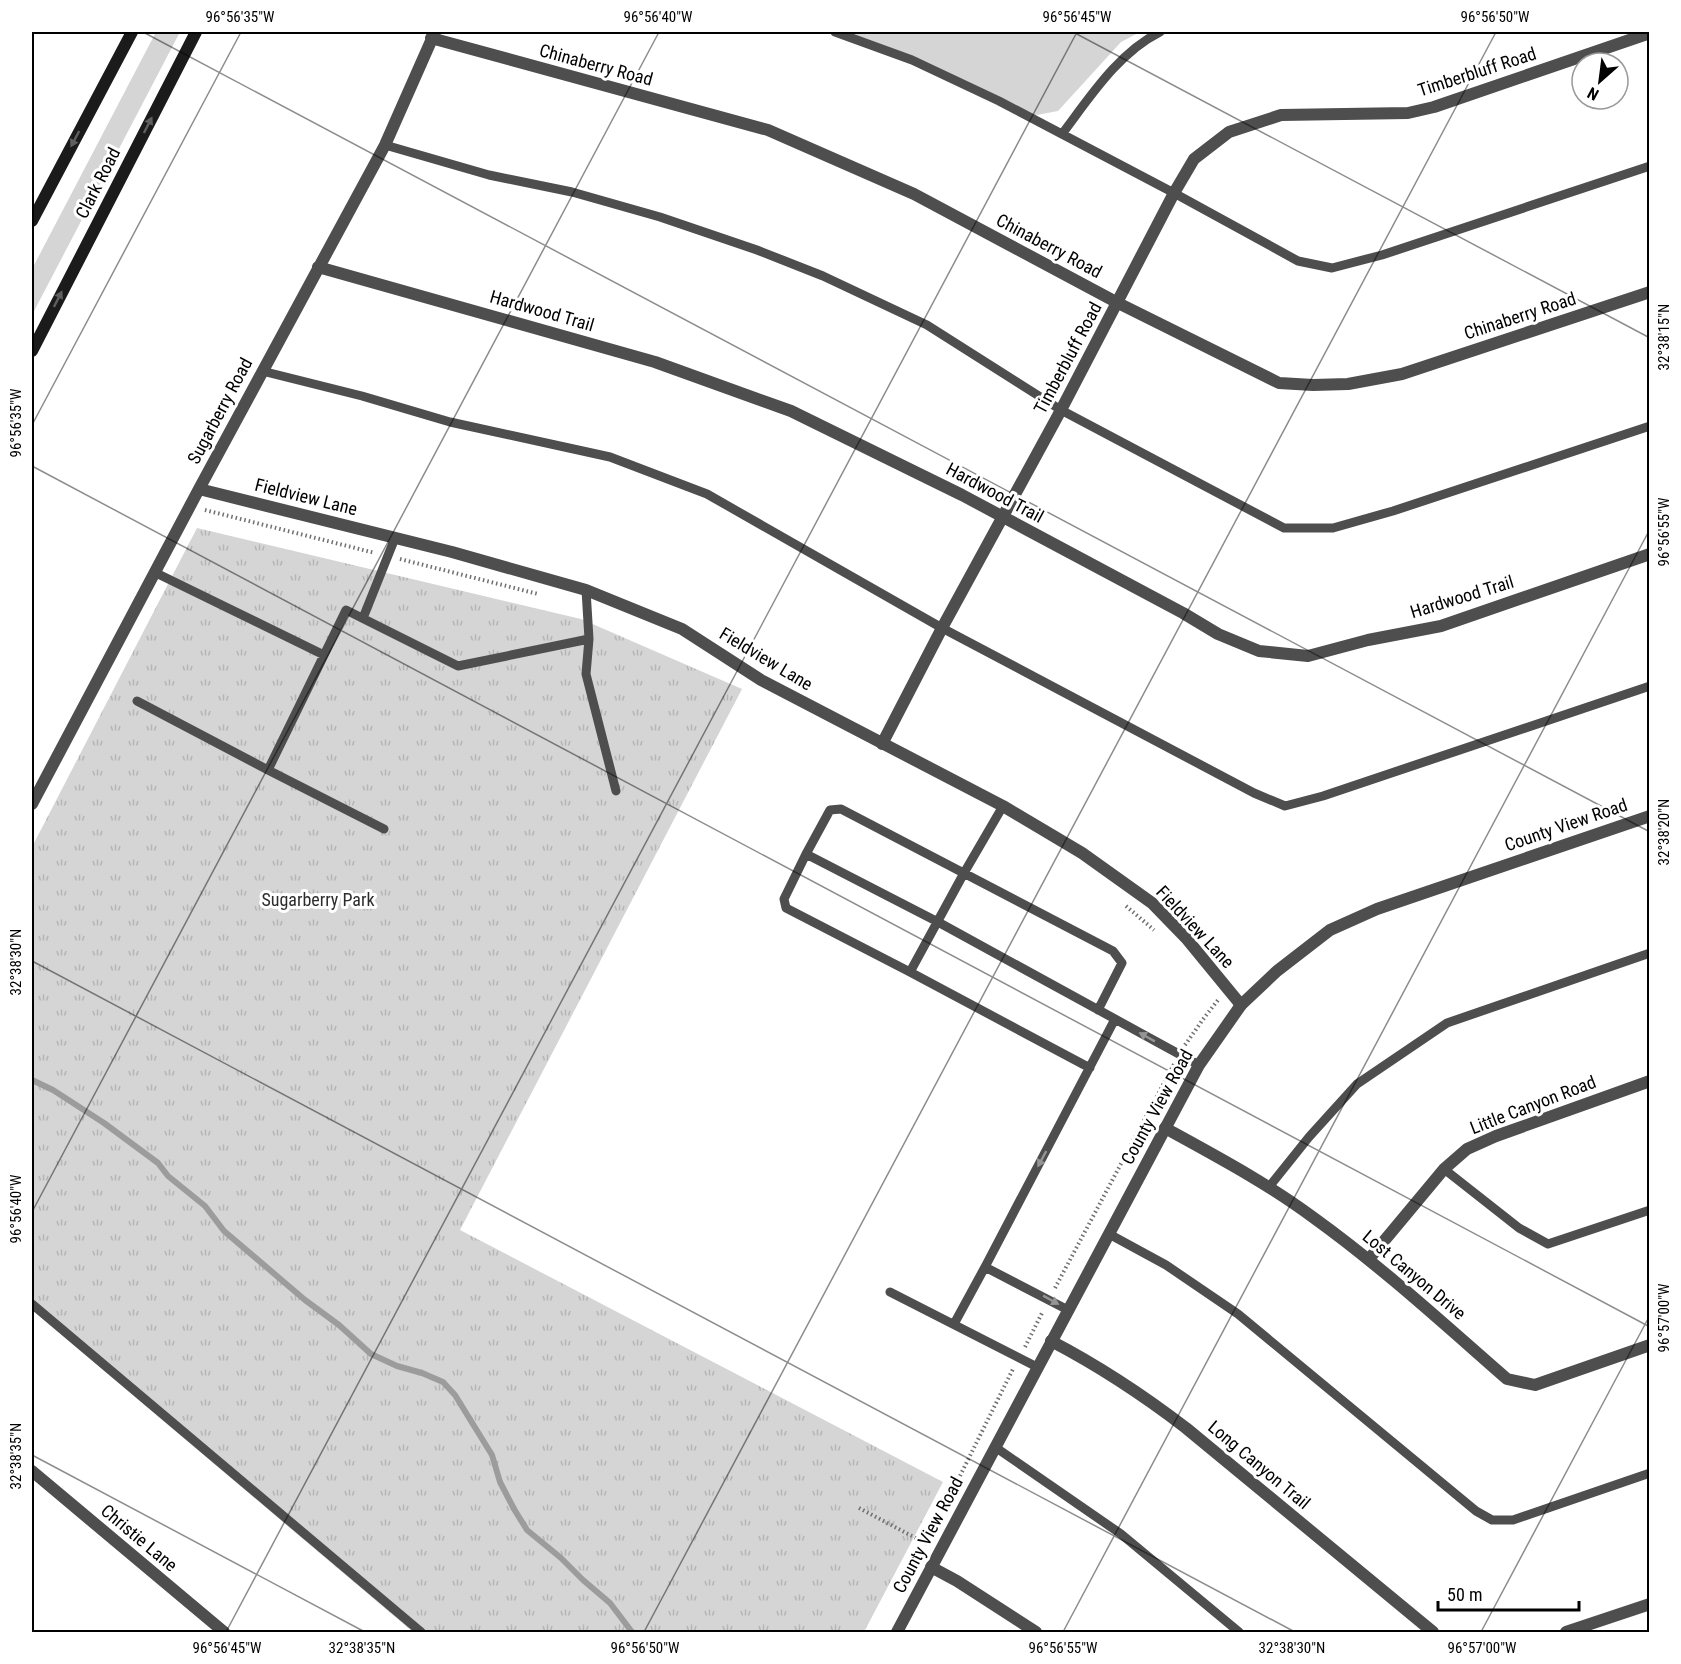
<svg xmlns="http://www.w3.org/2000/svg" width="1681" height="1664" font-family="'Roboto Condensed',sans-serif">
  <defs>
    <pattern id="park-tufts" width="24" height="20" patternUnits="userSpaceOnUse" patternTransform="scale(1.5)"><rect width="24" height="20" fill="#d5d5d5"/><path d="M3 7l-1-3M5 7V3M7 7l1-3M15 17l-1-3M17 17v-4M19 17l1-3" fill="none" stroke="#b5b5b5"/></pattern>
  </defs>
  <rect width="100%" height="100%" fill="#fff"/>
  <path fill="#d5d5d5" d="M156,32H180L32,315V269Z
    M840,32H1140L1121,42L1058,111L1031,116Z"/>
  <path fill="url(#park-tufts)" d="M197,528L581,619L742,689L460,1230L943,1482L864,1632H413L32,1310V847Z"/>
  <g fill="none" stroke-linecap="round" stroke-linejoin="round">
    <path stroke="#9c9c9c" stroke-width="6" d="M32,1080L53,1090L104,1123L158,1163L168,1176L205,1206L224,1231L305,1300L339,1325L371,1354L397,1366L422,1373L443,1382L455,1395L492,1455L500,1482L514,1509L527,1530L561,1558L583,1580L610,1603L632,1632"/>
    <path stroke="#707070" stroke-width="4" stroke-dasharray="1.5 3" stroke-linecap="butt" d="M205,510L375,553
      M400,559L538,594
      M1126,906L1154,930
      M1185,1045L1204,1018L1218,1000
      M1055,1288L1174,1064
      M1025,1347L1043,1311
      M952,1492L1013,1369
      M859,1508L927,1544"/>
    <path stroke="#4e4e4e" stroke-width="9" d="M835,32L912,60L999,101L1174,193L1298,261L1332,268L1382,255L1650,166
      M1062,134C1090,97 1118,53 1160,32
      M385,145L489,175L572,192L660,217L757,250L823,276L927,325L1061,410L1284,528H1333L1393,511L1650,426
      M262,371L362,396L450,422L610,457L707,494L942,628L1254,793L1285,806L1323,796L1650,686
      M154,572L324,655
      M586,590L589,639L586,674L616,791
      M363,618L395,538
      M137,701L268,770L346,610L458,666L589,639
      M268,770L384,829
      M1003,806L964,873L910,972L1090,1068
      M806,854L830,810L841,809L1113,951L1122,963L1098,1010
      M910,972L786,908L784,899L806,854L938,922L1115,1019
      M1444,1169L1519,1228L1548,1244L1650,1210
      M1269,1187L1309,1137L1357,1084L1447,1023L1650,953
      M1109,1234L1166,1265L1238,1314L1476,1511L1492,1520H1513L1650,1473
      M890,1292L1037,1367
      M32,1304L421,1632
      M1068,1310L985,1267L1115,1019L1199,1065
      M954,1324L985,1267
      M995,1447L1121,1534L1239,1632"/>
    <path stroke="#4e4e4e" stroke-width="12" d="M431,38L768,130L914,194L1118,303L1279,383L1313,385L1348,384L1402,374L1650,292
      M318,267L655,362L791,411L962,495L1183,613L1218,634L1259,651L1308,656L1368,640L1441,626L1650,554
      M199,489L452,552L586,590L682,629L761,680L1003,806L1082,853L1152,903L1186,938L1241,1005
      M882,744L942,628L1061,410L1174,193L1194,159L1229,132L1281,115L1408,113L1434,107L1650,33
      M32,804L199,489L385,145L435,32
      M1165,1128C1216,1156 1267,1183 1314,1218C1382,1267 1444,1324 1507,1379L1535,1385L1650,1345
      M1369,1259L1444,1169L1467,1149L1496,1136L1650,1081
      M1051,1341C1099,1366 1143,1395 1186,1428L1433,1632
      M32,1471L224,1632
      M931,1567L957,1581L1036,1632
      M1566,1632L1650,1604"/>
    <path stroke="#4e4e4e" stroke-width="12" d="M897,1632L1199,1065L1241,1005L1277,971L1330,930L1377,909L1650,816"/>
    <path stroke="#1b1b1b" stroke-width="12" d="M32,221L132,32
      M32,351L196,32"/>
  </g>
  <defs><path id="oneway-solid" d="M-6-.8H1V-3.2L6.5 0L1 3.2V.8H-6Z" transform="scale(1.5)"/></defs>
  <g fill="#5f5f5f">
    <use href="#oneway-solid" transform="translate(148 125) rotate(-63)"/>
    <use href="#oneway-solid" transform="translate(75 139) rotate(118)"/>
    <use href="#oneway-solid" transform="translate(58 299) rotate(-63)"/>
  </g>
  <g fill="#959595">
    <use href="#oneway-solid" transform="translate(1147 1037) rotate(-151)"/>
    <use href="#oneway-solid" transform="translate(1042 1159) rotate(118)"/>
    <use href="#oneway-solid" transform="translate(1051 1300) rotate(29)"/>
  </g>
  <path fill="none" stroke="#000" stroke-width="1.5" stroke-opacity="0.45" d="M143,32L1650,832M1073,32L1650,338M32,425L241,32M32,466L1650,1327M32,961L1295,1632M32,1212L659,32M32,1455L365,1632M226,1632L1077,32M644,1632L1496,32M1063,1632L1650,529M1481,1632L1650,1315"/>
  <g text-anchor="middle" stroke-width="6" stroke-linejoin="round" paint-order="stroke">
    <g font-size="18" fill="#000" stroke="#fff">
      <text transform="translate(596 65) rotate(15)" y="6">Chinaberry Road</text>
      <text transform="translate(1477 72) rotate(-18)" y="6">Timberbluff Road</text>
      <text transform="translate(98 183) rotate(-63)" y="6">Clark Road</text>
      <text transform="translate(1049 246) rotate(28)" y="6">Chinaberry Road</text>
      <text transform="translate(542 311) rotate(16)" y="6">Hardwood Trail</text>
      <text transform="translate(1520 316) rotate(-18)" y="6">Chinaberry Road</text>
      <text transform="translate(1068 358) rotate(-62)" y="6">Timberbluff Road</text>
      <text transform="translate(220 411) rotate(-62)" y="6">Sugarberry Road</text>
      <text transform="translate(995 493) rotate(28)" y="6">Hardwood Trail</text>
      <text transform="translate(306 497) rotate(14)" y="6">Fieldview Lane</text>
      <text transform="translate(1462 597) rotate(-17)" y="6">Hardwood Trail</text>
      <text transform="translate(766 659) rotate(31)" y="6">Fieldview Lane</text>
      <text transform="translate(1566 825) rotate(-19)" y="6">County View Road</text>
      <text transform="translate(1195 927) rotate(47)" y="6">Fieldview Lane</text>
      <text transform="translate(1533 1105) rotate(-21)" y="6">Little Canyon Road</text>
      <text transform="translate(1157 1107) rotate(-61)" y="6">County View Road</text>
      <text transform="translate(1414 1275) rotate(40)" y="6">Lost Canyon Drive</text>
      <text transform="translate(1259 1465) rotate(40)" y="6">Long Canyon Trail</text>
      <text transform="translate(928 1535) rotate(-62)" y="6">County View Road</text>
      <text transform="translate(139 1538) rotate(40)" y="6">Christie Lane</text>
    </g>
    <g font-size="18" fill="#2c2c2c" stroke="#fff">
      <text x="318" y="906">Sugarberry Park</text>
    </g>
  </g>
  <rect width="1681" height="1664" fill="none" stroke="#ffffff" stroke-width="66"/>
  <g transform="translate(1600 81) rotate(208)"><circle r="28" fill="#ffffff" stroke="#999999" stroke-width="1.5"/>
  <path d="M0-4.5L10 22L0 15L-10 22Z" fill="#000000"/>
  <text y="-9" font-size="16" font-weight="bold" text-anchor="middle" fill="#000000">N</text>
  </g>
  <path d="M1438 1601v9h141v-9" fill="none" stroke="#000000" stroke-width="3"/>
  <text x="1447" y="1601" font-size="18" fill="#000000" stroke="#ffffff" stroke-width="4.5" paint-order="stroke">50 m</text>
  <rect x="33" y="33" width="1615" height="1598" fill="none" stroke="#000" stroke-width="2"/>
  <g font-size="15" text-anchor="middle" fill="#000">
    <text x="240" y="22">96°56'35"W</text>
    <text x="658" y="22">96°56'40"W</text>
    <text x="1077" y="22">96°56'45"W</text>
    <text x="1495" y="22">96°56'50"W</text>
    <text transform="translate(1664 337) rotate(-90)" y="5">32°38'15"N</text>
    <text transform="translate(16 423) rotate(-90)" y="5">96°56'35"W</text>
    <text transform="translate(1664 532) rotate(-90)" y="5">96°56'55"W</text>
    <text transform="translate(1664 832) rotate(-90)" y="5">32°38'20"N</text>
    <text transform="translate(16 962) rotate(-90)" y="5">32°38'30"N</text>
    <text transform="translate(16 1209) rotate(-90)" y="5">96°56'40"W</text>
    <text transform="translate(1664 1318) rotate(-90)" y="5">96°57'00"W</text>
    <text transform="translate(16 1456) rotate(-90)" y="5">32°38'35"N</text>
    <text x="227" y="1653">96°56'45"W</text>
    <text x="362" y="1653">32°38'35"N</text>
    <text x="645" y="1653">96°56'50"W</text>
    <text x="1063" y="1653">96°56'55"W</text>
    <text x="1292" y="1653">32°38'30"N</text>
    <text x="1482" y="1653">96°57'00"W</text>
  </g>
</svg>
